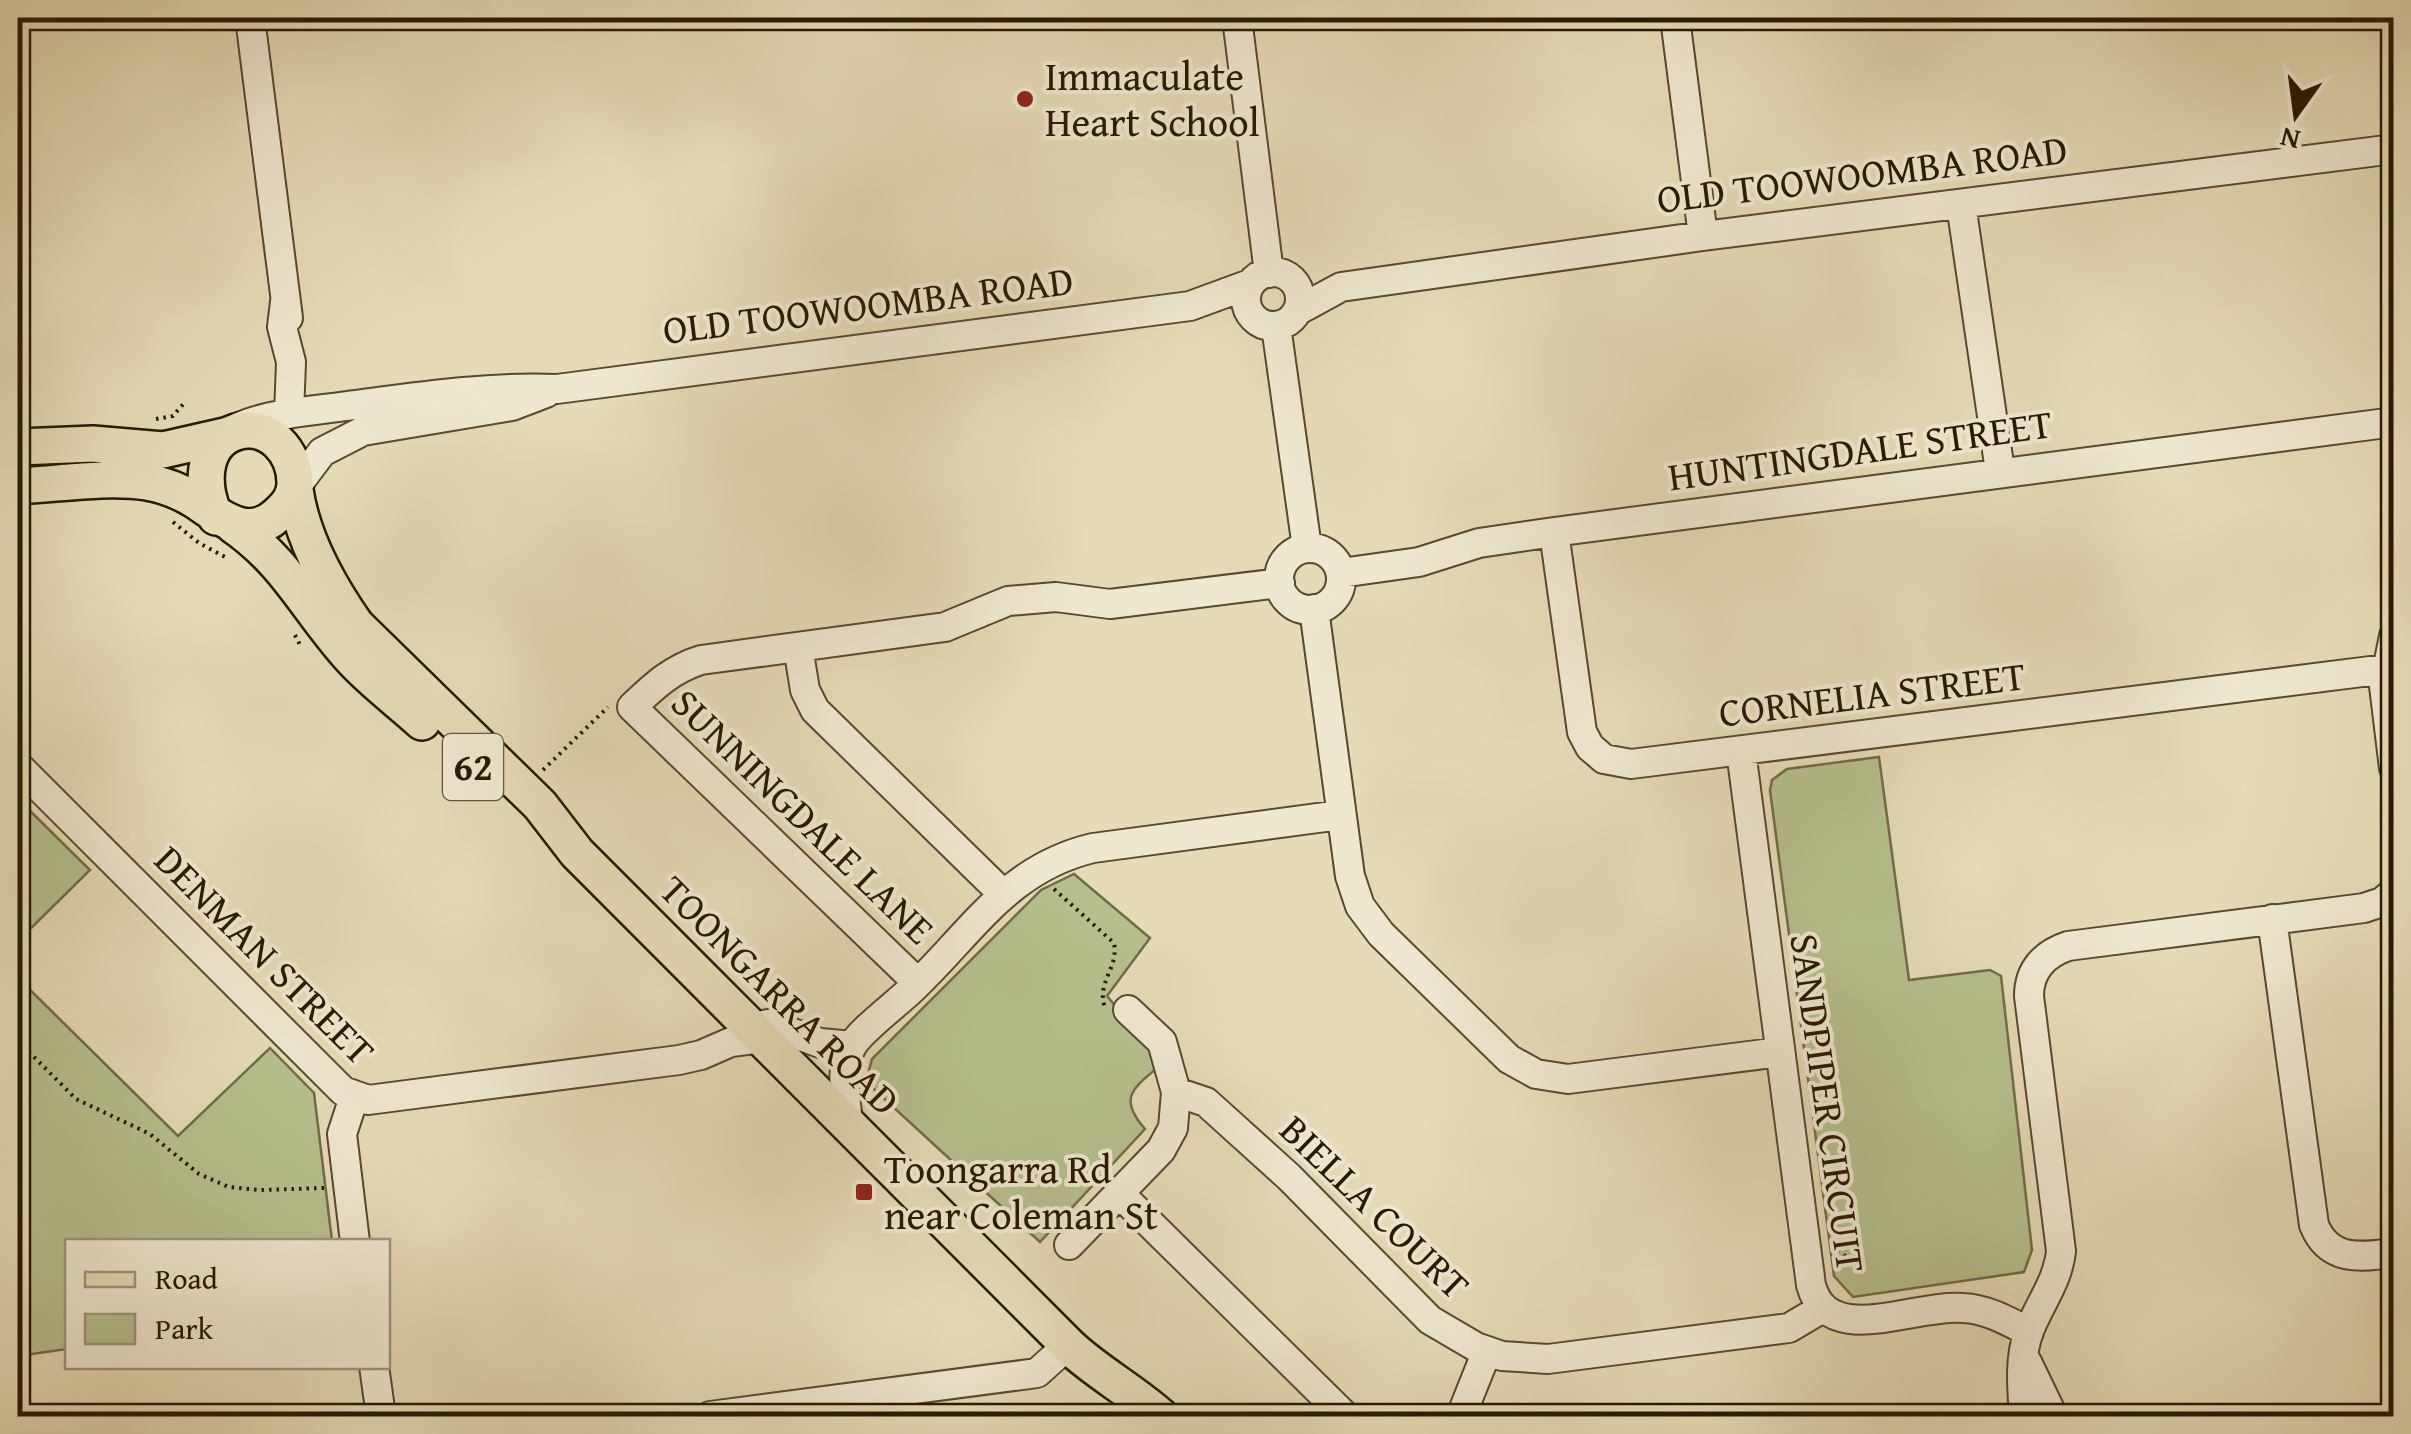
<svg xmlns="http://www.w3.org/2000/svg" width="2411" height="1434" font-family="'Gentium Book Plus',serif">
  <rect width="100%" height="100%" fill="#e5dbb7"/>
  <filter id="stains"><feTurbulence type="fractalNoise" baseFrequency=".002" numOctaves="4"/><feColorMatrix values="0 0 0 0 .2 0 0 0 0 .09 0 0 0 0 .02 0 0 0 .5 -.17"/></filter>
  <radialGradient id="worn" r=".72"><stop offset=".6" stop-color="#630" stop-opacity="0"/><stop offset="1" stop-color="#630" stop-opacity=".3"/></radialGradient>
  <path fill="#b6c08d" stroke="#706c47" stroke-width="2.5" d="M1879,757L1909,980L1990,970L2001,976L2032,1250L2024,1272L1853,1297L1834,1276L1770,790L1772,780L1787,769Z
    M18,799L90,870L18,941Z
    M1074,874L1150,938L1107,996L1146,1042L1157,1068C1131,1090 1119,1099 1145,1129L1040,1242L866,1082L872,1059L1041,890Z
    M18,978L178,1136L270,1048L314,1093L332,1241L68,1242L67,1349L18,1356Z"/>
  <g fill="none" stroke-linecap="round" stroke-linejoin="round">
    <defs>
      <path id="minor" d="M250,18L288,318
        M1237,18L1269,273
        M1675,18L1703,236
        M1961,204L2000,471
        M1246 299a27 27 0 1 1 54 0a27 27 0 1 1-54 0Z
        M285,302L282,327L291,362L289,414
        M1297,311L1341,287L1703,236L2394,149
        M1276,326L1307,548
        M239,427C272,413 311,411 347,406C416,397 486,386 557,389L1190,306L1250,284
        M295,488L322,452L363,431L512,406L546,393
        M1554,532L1582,732L1590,747L1604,759L1631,764L2386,669
        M1279 579a31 31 0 1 1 62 0a31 31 0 1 1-62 0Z
        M1341,573L1419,562L1479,543L1554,532L2394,422
        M1314,609L1350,876L1360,906L1381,934L1509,1059L1536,1074L1568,1079L1780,1052
        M2394,636L2384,686L2394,768
        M798,647L805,690L815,710L1003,894
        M1741,751L1811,1285C1828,1349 1913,1304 1963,1308C1987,1309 2008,1321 2029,1332
        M18,766L343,1091L368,1100L679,1060L701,1055L731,1042L763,1038
        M2272,919L2314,1225C2329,1262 2360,1257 2394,1253
        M918,983L632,707C654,686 672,669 701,660L945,627L1008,601L1056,597L1110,604L1280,583
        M753,1027L768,1024L820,1043L852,1046
        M1176,1092L1206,1102L1289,1177L1430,1320L1476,1347L1502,1356L1548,1359L1789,1328L1821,1309
        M354,1097L342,1134L355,1242
        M848,1123C846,1099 839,1068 852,1046C860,1031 899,1002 913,988C972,932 1008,868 1093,848L1340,815
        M1120,1194L1345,1416
        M1069,1245L1161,1150L1173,1128L1176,1092L1162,1042L1128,1010
        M2027,1362L2053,1416
        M374,1366L381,1416
        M710,1416L1037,1373L1068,1345
        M1461,1416L1487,1351
        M2024,1416C2022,1388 2019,1358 2029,1331C2040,1303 2058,1281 2061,1251L2029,996C2029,970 2044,954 2068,946L2364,908L2382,902L2394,892"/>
      <path id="major" d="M18,447L93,444L163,450L229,435
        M18,486C60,484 105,476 147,482C164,485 182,492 196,501C221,518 249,541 277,515C287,506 295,497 295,483C295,452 269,422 236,432C200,443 201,491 216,517
        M295,490C302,539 328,585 356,625L540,805L577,853L1068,1345C1096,1372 1131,1390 1160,1416
        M233,525C288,563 308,611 352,659C373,682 399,701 422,722"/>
    </defs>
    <use href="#minor" stroke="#58492e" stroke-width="32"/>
    <use href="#major" stroke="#291801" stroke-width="40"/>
    <path stroke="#291801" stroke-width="4" stroke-dasharray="2.5 5" stroke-linecap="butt" d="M156,419L173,416L185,402
      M173,522L199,543L227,558
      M295,635L300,645
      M543,770L608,707
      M1054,889L1114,943C1119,968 1096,982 1105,1008
      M18,1041L76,1099L150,1134L199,1174L229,1187L260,1190L324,1188
      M1832,1245L1851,1261"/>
    <use href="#minor" stroke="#eee8d0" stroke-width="28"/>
    <use href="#major" stroke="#e5dbb7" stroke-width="35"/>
  </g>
  <g fill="#8f2418" stroke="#eee8d0" stroke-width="4">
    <circle cx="1025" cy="99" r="10"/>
    <rect x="854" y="1182" width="20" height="20" rx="5"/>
  </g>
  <g text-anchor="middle" stroke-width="8" stroke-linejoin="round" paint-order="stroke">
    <rect fill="#eee8d0" stroke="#64563f" stroke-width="2.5" x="443" y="734" width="60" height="66" rx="8"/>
    <g font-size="38" font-weight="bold" fill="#291801">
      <text x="473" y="780">62</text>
    </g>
    <g font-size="40" fill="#291801" stroke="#eee8d0" text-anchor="start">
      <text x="1045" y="90">Immaculate<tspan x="1045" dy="46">Heart School</tspan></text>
      <text x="884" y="1183">Toongarra Rd<tspan x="884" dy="46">near Coleman St</tspan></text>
    </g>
    <g font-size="40" fill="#291801" stroke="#eee8d0">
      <text transform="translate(1862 174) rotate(-7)" y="14">OLD TOOWOOMBA ROAD</text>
      <text transform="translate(868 305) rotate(-7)" y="14">OLD TOOWOOMBA ROAD</text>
      <text transform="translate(1860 450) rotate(-8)" y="14">HUNTINGDALE STREET</text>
      <text transform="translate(1872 694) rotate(-7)" y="14">CORNELIA STREET</text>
      <text transform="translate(803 816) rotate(44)" y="14">SUNNINGDALE LANE</text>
      <text transform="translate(265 955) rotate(45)" y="14">DENMAN STREET</text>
      <text transform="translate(780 995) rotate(45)" y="14">TOONGARRA ROAD</text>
      <text transform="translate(1828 1103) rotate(82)" y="14">SANDPIPER CIRCUIT</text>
      <text transform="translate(1375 1207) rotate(44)" y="14">BIELLA COURT</text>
    </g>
  </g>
  <rect width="2411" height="1434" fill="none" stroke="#e5dbb7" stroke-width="60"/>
  <rect x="20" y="20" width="2371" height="1394" fill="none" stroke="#291801" stroke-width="5"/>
  <rect x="30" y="30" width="2351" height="1374" fill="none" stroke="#291801" stroke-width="2.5"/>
  <rect x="65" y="1239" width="325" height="130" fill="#eee8d0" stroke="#9f957d" stroke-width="2.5"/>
  <rect x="85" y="1272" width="50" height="15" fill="#e5dbb7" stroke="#9f957d" stroke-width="2.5"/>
  <text x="155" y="1289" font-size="30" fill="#291801">Road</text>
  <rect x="85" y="1314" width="50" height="30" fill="#b6c08d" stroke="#9f957d" stroke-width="2.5"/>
  <text x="155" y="1339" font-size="30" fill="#291801">Park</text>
  <g transform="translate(2296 115) rotate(194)" stroke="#eee8d0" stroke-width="8" paint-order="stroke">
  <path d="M0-8L18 38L0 25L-18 38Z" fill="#291801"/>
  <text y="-15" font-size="28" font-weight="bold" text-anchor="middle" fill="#291801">N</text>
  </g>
  <rect width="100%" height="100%" filter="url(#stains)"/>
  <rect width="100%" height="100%" fill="url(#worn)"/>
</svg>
